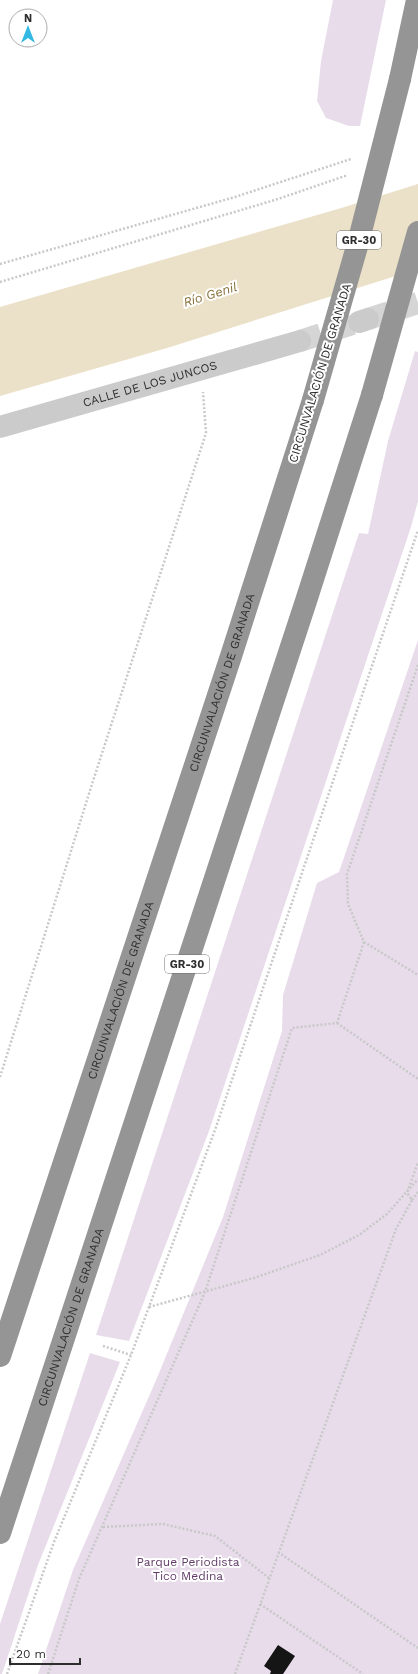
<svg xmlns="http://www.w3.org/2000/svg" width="418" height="1674" font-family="'Work Sans',sans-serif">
  <rect width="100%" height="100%" fill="#fff"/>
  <path fill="#e8dceb" d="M333,0H386L360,126H349L326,118L317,101L321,61Z
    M415,351L418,352V501L411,527L209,1131L129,1341L96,1335L359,533L368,534L388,441Z
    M418,640V1674H38L73,1570L157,1378L223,1217L282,1031L283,995L317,883L339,872Z
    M90,1353L120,1362L38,1565L2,1674H0V1624Z"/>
  <path fill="#ebe0c8" d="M418,184V269L167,348L0,396V307L338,209Z"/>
  <path fill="#151515" d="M278,1645L295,1656L283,1674H270L271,1671L264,1666Z"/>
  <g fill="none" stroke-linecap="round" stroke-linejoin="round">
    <path stroke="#d5d5d5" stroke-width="22" stroke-dasharray="22 11" stroke-linecap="butt" d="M368,319L418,303
      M300,341L359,322"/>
    <path stroke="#c8c8c8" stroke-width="2.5" stroke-dasharray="2 2" stroke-linecap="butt" d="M0,264L235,197L351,159
      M0,282L278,199L348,175
      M364,942L418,975
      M337,1023L418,1079
      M0,1077L93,781L206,433L203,392
      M412,1200L418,1192
      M149,1307L254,1278L320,1255L359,1235L387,1214L418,1179
      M103,1346L131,1355
      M103,1527L163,1524L215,1536L269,1578
      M278,1552L418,1648
      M260,1604L363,1674
      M7,1674L54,1542L131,1355L215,1130L418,530
      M48,1674L79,1579L205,1292L292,1028L337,1023L364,942L348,904L347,874L418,665
      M235,1674L396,1229L412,1200L407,1193L418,1162"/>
    <g stroke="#cbcbcb" stroke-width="22">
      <path d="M359,322L368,319"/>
      <path id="s1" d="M0,427L300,341"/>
    </g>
    <g stroke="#959595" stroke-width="22">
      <path d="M400,79L417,0"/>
      <path id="s2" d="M0,1356L232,653L313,400"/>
      <path id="s3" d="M0,1533L306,601L372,395"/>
    </g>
    <path stroke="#959595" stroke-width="22" d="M372,395L418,232
      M313,400L358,243L400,79"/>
  </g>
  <g text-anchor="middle" stroke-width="4" stroke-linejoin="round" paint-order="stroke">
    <g fill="#fff" stroke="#6d6d6d" stroke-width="1">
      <rect x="337" y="231" width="44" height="18" rx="3"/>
      <rect x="165" y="955" width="44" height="18" rx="3"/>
    </g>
    <g font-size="11" font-weight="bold" fill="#2e2e2e">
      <text x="359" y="244">GR-30</text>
      <text x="187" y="968">GR-30</text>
    </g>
    <g font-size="12" fill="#2e2e2e" stroke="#fff">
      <text transform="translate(320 373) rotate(-73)" y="4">CIRCUNVALACIÓN DE GRANADA</text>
      <text dy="4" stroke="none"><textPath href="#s1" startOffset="156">CALLE DE LOS JUNCOS</textPath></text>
      <text dy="4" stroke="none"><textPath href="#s2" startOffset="709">CIRCUNVALACIÓN DE GRANADA</textPath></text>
      <text dy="4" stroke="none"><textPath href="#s2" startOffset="385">CIRCUNVALACIÓN DE GRANADA</textPath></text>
      <text dy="4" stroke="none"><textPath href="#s3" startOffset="227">CIRCUNVALACIÓN DE GRANADA</textPath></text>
    </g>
    <g font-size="12" fill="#623c69" stroke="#fff">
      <text x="188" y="1566">Parque Periodista<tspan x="188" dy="14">Tico Medina</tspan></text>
    </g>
    <g font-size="13" font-style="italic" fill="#88713b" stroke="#fff">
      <text transform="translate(210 294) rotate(-17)" y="5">Río Genil</text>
    </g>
  </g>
  <g transform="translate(28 28)"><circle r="19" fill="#ffffff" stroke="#ababab"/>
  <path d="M0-3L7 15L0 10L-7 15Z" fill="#33b9e2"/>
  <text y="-6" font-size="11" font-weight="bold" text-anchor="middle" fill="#2e2e2e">N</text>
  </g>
  <path d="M10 1658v6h70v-6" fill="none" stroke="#2e2e2e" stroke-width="2"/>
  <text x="16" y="1658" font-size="12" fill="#2e2e2e" stroke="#ffffff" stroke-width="3" paint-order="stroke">20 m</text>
</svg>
